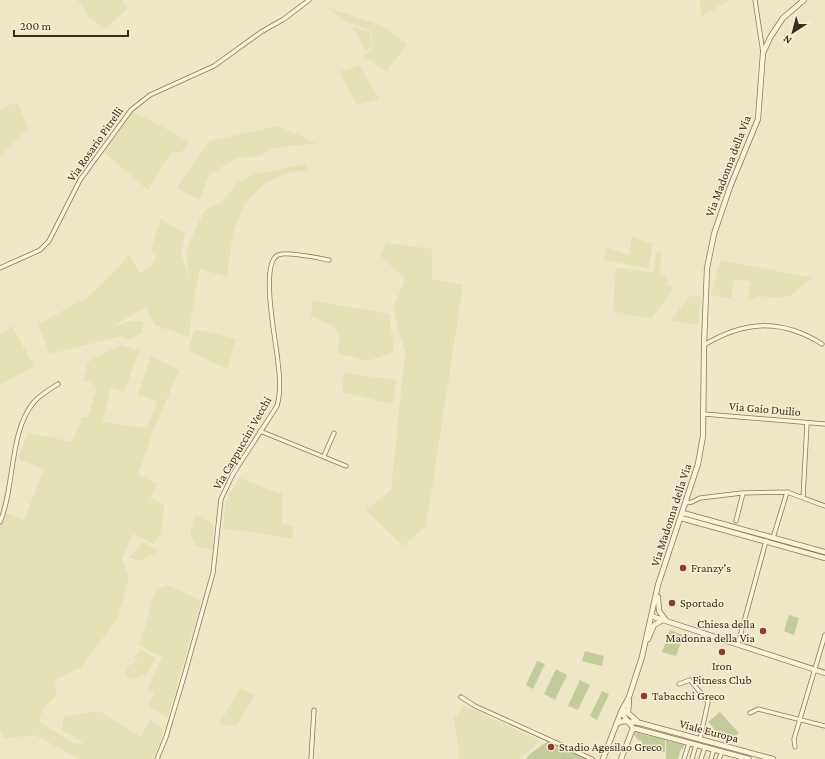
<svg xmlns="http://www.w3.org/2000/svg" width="825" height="759" font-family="'Crimson Pro',serif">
  <rect width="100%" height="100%" fill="#eee6c6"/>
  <path fill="#e3e0b3" d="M78,0H122L128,8L105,29L89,17Z
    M700,0H729L701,17Z
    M329,8L383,26L407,44L386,72L364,56L373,48L371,31L344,21Z
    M350,26L370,32L372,48L365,51L359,37Z
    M359,65L379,99L357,105L339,72Z
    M18,103L28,127L0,155V111L5,106Z
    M134,112L189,141L182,152H171L148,190L104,152Z
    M278,126L316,143L274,148L260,156L236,158L208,176L200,200L177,188L209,141Z
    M306,164L308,170L289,173L265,183L244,205L233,233L227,277L200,269L193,303L189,337L155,325L146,307L109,328L130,321H144L142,333L130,340L122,336L50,354L38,324L88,297L121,265L129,254L140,273L151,266L157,256L151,249L161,219L185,234L181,254L189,280L186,254L191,238L205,210L220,203L239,182L256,174Z
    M632,237L653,244L649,269L604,260L607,248L629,255Z
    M386,243L432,249V279L463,285L426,526L403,546L366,510L391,490L405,352L393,309L405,279L380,255Z
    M656,252L662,253L660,271L668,279L667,285L674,288L651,319L613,311L616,268L653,272Z
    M724,261L812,278L790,296L776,298L759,296L751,300L747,299L751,281L734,280L731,298L711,295L720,263Z
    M691,295L701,297L698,325L671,320Z
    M313,301L389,314L394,352L368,361L338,353L339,336L333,326L311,316Z
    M12,326L34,366L0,385V335Z
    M195,329L236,339L227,369L188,350Z
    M121,345L139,351L124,392L111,388L102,422L147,428L157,401L138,395L151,356L179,370L153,432L138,475L158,484L150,498L164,505L161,534L153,544L133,534L122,559L129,577L118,618L81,667L55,680L56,695L43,709L38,721L73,743H84L62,730L64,716L99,711L141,737L150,719L164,729L158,748L151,759H79L35,735L5,738L0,732V526L7,513L24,520L44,469L18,459L28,433L72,442L82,417H88L97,387L90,382L83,381L88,362Z
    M344,373L397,380L392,404L342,392Z
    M239,478L282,494V523L294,528L292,538L223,528L226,502Z
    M195,515L213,524V550L196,546L190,532Z
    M143,542L158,551L141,561L129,558Z
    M168,585L201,601L168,717L149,707L154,693L148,688L162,657L139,645L156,590Z
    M140,649L156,658L146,674L133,680L125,676L128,666L138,661L135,657Z
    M240,688L255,695L236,726L219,724Z
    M464,705L540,741L519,759H455L460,758L454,719Z"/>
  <path fill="#c1cc99" d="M789,615L799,618L794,635L784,631Z
    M670,630L683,635L676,656L662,652Z
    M585,651L604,656L602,666L582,661Z
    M537,661L545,664L533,689L526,685Z
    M556,669L567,675L555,700L544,694Z
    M580,680L590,685L578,710L568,706Z
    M602,691L609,694L597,720L590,716Z
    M720,712L739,733L727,743L708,722Z
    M635,732L665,740V752H660V748H655V752H642V741L638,740L634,735Z
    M666,740L684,745L683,749H681L678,759H666Z
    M548,741L585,757V759H526L530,754Z"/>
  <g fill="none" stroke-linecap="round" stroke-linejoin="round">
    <defs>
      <path id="minor" d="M755,0L763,53
        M0,268L40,250L49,241L80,180L131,110L150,95L214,66L261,32L284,19L309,0
        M704,345C744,321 781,318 822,344
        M704,414L825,424
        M260,431L346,466
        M324,456L334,433
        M803,498L807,423
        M686,503L692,502L700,498L742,493L787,492L825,506
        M736,521L743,493
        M0,522C15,487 9,431 34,402C40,395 50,389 58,384
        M773,538L787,492
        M738,644L766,541
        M679,684L690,680L708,702L700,739
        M461,697L475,706L592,759
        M750,713L758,709L825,726
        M795,747L794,739L825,635
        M157,759L166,737L185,673L213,573L221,499L233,474L277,406C281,392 280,377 278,363C277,345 259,264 278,255C287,251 318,258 329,260
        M311,759L314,710
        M684,759L689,743
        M692,759L696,745
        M701,759L705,747
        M711,759L714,749
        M719,759L722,752"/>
      <path id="tertiary" d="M683,513L825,552
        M681,518L825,558
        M658,597L659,611L665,619
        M651,616L825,673
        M648,639L654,625L663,620
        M629,701L628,713L637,721
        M624,710V716L633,728
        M617,723L624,721L640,723L773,759
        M633,728L749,759
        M603,759L621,712L629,697L642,657L658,585L698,464L703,436L704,345L707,268L714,234L730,187L758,119L763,53L771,36L783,18L804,0
        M621,759L633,728"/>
    </defs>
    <use href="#minor" stroke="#89785c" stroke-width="5"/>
    <use href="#tertiary" stroke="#89785c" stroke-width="6"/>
    <use href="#minor" stroke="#f8f2d9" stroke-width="3.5"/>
    <use href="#tertiary" stroke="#f8f2d9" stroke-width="4.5"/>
  </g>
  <g fill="#97362d" stroke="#f5efd5" stroke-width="1.5">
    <circle cx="683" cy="568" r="4"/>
    <circle cx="672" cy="603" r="4"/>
    <circle cx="763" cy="631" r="4"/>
    <circle cx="722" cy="652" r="4"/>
    <circle cx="644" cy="696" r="4"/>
    <circle cx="551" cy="747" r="4"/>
  </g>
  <g text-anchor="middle" stroke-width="3" stroke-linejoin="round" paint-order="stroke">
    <g font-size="12" fill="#392e1f" stroke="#f5efd5">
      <text transform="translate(95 144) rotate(-55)" y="4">Via Rosario Pitrelli</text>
      <text transform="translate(728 166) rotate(-69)" y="4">Via Madonna della Via</text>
      <text transform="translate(765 409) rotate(5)" y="4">Via Gaio Duilio</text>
      <text transform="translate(242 443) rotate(-60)" y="4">Via Cappuccini Vecchi</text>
      <text transform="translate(671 515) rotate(-72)" y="4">Via Madonna della Via</text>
      <text transform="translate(709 731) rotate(15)" y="4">Viale Europa</text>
    </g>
    <g font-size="12" fill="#392e1f" stroke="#f5efd5" text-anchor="start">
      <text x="691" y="572">Franzy's</text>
      <text x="680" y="607">Sportado</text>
      <text x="755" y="628" text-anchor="end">Chiesa della<tspan x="755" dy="14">Madonna della Via</tspan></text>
      <text x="722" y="670" text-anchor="middle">Iron<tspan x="722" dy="14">Fitness Club</tspan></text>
      <text x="652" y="700">Tabacchi Greco</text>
      <text x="559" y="751">Stadio Agesilao Greco</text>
    </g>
  </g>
  <g transform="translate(793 32) rotate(216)" stroke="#f5efd5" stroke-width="3" paint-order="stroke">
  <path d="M0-3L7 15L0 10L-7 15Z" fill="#392e1f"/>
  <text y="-6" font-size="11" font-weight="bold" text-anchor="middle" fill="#392e1f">N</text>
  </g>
  <path d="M14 30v6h114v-6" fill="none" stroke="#392e1f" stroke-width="2"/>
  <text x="20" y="30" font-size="12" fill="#392e1f" stroke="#f5efd5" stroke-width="3" paint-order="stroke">200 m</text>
</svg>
